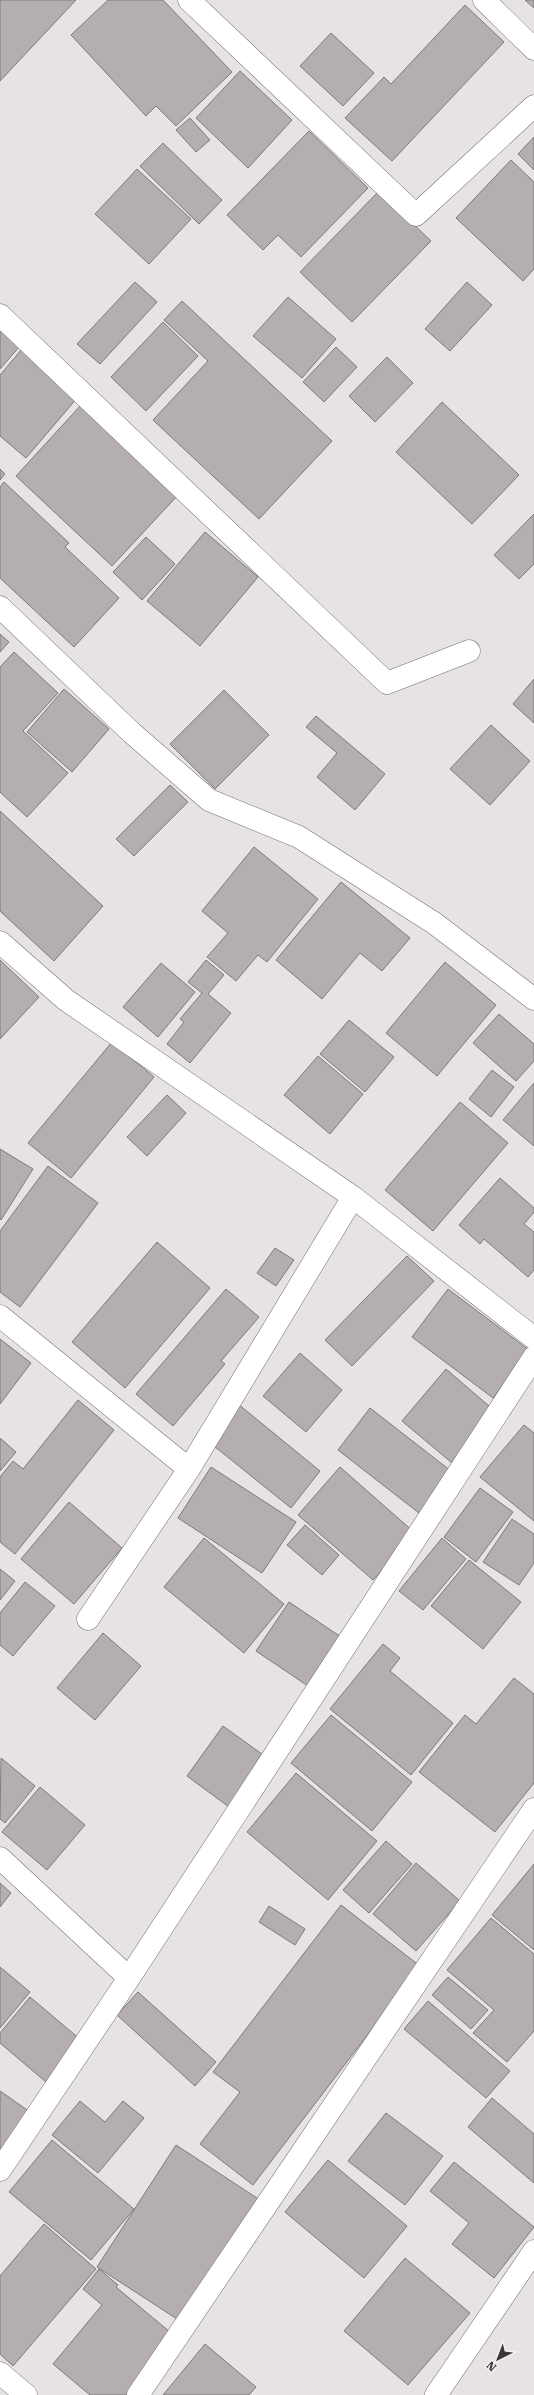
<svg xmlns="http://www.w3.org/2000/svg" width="534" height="2395" font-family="'Roboto Serif',serif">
  <rect width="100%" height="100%" fill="#e7e2e3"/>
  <path fill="#b4aeb0" stroke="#7e797b" d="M0,0H76L0,81Z
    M108,0H163L232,72L176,126L156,106L146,116L71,35Z
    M525,0H534V8Z
    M465,5L504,42L392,161L345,118L384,77L391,84Z
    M331,33L374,73L343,106L300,66Z
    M240,71L292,120L248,168L196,118Z
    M190,118L210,140L196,152L176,130Z
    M309,131L368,188L301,257L278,235L263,250L227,215Z
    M534,137V170L518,154Z
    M163,143L222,200L199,224L140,166Z
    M511,160L534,182V269L523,281L456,218Z
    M137,169L191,219L149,264L95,214Z
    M379,191L431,241L352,322L300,272Z
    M135,282L157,302L100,364L77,344Z
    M467,282L492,305L450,351L425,329Z
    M288,297L336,339L302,378L253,336Z
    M182,301L332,441L259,519L153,420L208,361L164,320Z
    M163,322L198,356L146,411L111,377Z
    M0,328L20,346L0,369Z
    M336,347L357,367L324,402L303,382Z
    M22,349L78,397L26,458L0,436V375Z
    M387,357L413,383L375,422L349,396Z
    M442,402L519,475L472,524L396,452Z
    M82,404L179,494L112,566L16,476Z
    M0,469L5,474L0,480Z
    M4,482L69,543L65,547L119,598L74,647L0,578V487Z
    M534,514V564L519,579L494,555Z
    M205,532L258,577L200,646L147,601Z
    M146,537L175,564L142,600L113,572Z
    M0,634L9,642L0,652Z
    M14,652L58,693L23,731L68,773L27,817L0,792V667Z
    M534,679V723L513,704Z
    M64,689L109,729L72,772L27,732Z
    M224,690L269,735L215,789L170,744Z
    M316,716L385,774L355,810L317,777L337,753L306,727Z
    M491,725L530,761L490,805L450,769Z
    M170,785L188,802L134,856L116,839Z
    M0,811L103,906L54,961L0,911Z
    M254,847L318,899L267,962L258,955L236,981L207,957L228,933L202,911Z
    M341,882L410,938L382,971L360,953L322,999L276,960Z
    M0,960L39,997L0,1039Z
    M206,960L224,975L208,994L231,1013L190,1063L167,1044L184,1022L180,1019L202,993L188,982Z
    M445,962L496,1005L437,1076L386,1033Z
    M161,963L195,992L158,1037L123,1007Z
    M499,1014L534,1044V1061L516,1081L473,1043Z
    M349,1020L394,1057L365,1092L320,1054Z
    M112,1042L154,1077L71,1178L28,1143Z
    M318,1056L363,1094L330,1134L284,1095Z
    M492,1070L514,1087L491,1117L469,1099Z
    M534,1083V1146L503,1120Z
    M167,1095L186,1113L147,1156L127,1137Z
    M460,1102L508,1143L433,1231L385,1190Z
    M0,1149L33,1169L1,1220L0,1219Z
    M48,1166L98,1203L20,1307L0,1292V1231Z
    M500,1178L534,1208V1212L524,1224L534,1232V1270L528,1277L484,1239L480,1244L459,1225Z
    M157,1242L210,1288L125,1388L72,1342Z
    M275,1248L294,1260L276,1286L257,1273Z
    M407,1256L434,1281L352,1366L325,1340Z
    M226,1289L259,1317L221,1361L225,1364L173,1426L136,1394Z
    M448,1289L529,1350L493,1398L412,1337Z
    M0,1339L31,1363L0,1404Z
    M300,1353L342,1390L306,1432L263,1396Z
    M446,1369L496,1412L452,1463L402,1421Z
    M78,1400L114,1430L15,1554L0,1542V1477L13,1461L23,1469Z
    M238,1404L320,1471L291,1508L209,1442Z
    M370,1408L451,1471L419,1513L338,1450Z
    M524,1425L534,1433V1521L480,1477Z
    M0,1438L16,1452L0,1471Z
    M211,1467L296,1522L262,1573L178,1518Z
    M340,1467L415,1533L373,1580L298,1515Z
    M480,1488L513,1512L476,1562L444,1537Z
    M69,1502L122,1548L74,1604L21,1559Z
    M512,1519L534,1534V1563L519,1585L483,1562Z
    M305,1525L339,1555L322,1575L287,1545Z
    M204,1538L284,1604L244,1653L164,1587Z
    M442,1538L466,1559L423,1610L399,1591Z
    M469,1560L521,1602L483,1649L431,1606Z
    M0,1569L15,1581L0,1600Z
    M25,1582L55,1606L13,1656L0,1645V1613Z
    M289,1602L341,1637L308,1686L256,1651Z
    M103,1633L141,1666L95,1720L57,1688Z
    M383,1644L400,1658L390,1671L453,1723L411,1775L330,1709Z
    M514,1678L534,1694V1783L495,1832L419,1772L465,1715L476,1724Z
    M331,1715L412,1782L372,1831L291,1763Z
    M223,1726L266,1757L229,1807L187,1776Z
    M1,1758L35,1786L5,1823L0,1819Z
    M296,1773L377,1841L328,1900L247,1832Z
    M40,1787L85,1825L47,1870L2,1832Z
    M386,1841L412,1864L369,1913L343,1890Z
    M416,1863L460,1901L416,1951L373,1914Z
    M534,1864V1950L492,1915Z
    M0,1883L11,1893L0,1907Z
    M341,1905L420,1966L253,2185L200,2144L240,2092L213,2072Z
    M269,1906L305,1929L295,1945L259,1922Z
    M491,1918L534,1954V2031L507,2062L473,2033L494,2010L447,1970Z
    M0,1967L30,1992L0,2028Z
    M448,1977L488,2010L471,2029L432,1995Z
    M138,1992L216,2062L195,2086L117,2015Z
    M30,1997L81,2040L46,2082L0,2043V2033Z
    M428,2001L510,2071L486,2098L404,2029Z
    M0,2091L30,2112L0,2157Z
    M492,2098L534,2134V2183L468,2127Z
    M80,2101L105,2122L123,2101L144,2118L98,2173L52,2135Z
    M386,2113L443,2156L405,2205L348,2161Z
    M52,2140L134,2209L91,2260L9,2192Z
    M176,2145L260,2200L180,2321L97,2267Z
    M328,2160L407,2226L364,2278L285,2212Z
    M454,2162L534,2227L494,2278L452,2244L469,2223L430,2191Z
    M44,2224L96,2269L13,2366L0,2354V2276Z
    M405,2258L470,2313L408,2385L344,2331Z
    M99,2269L118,2285L116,2287L176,2337L128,2395H90L53,2364L102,2305L83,2289Z
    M205,2344L256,2387L249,2395H163Z"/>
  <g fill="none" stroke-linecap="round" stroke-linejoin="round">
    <defs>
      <path id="minor" d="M189,0L416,215L534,106
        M484,0L534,49
        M0,315L387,683L469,651
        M0,607L132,733L209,800L299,837L434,923L534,999
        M0,942L66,1000L353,1197L534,1338
        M0,1316L189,1469L353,1197
        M88,1619L189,1469
        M0,1858L129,1978
        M0,2170L129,1978L534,1357
        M0,2373L26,2395
        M138,2395L534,1809
        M436,2395L534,2251"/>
    </defs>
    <use href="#minor" stroke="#757172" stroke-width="23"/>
    <use href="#minor" stroke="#fff" stroke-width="22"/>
  </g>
  <g transform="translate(498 2359) rotate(222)" stroke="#f5eff0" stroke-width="3" paint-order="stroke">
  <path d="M0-3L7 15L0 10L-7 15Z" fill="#393637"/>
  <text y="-6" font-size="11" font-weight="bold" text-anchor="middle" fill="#393637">N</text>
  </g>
</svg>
